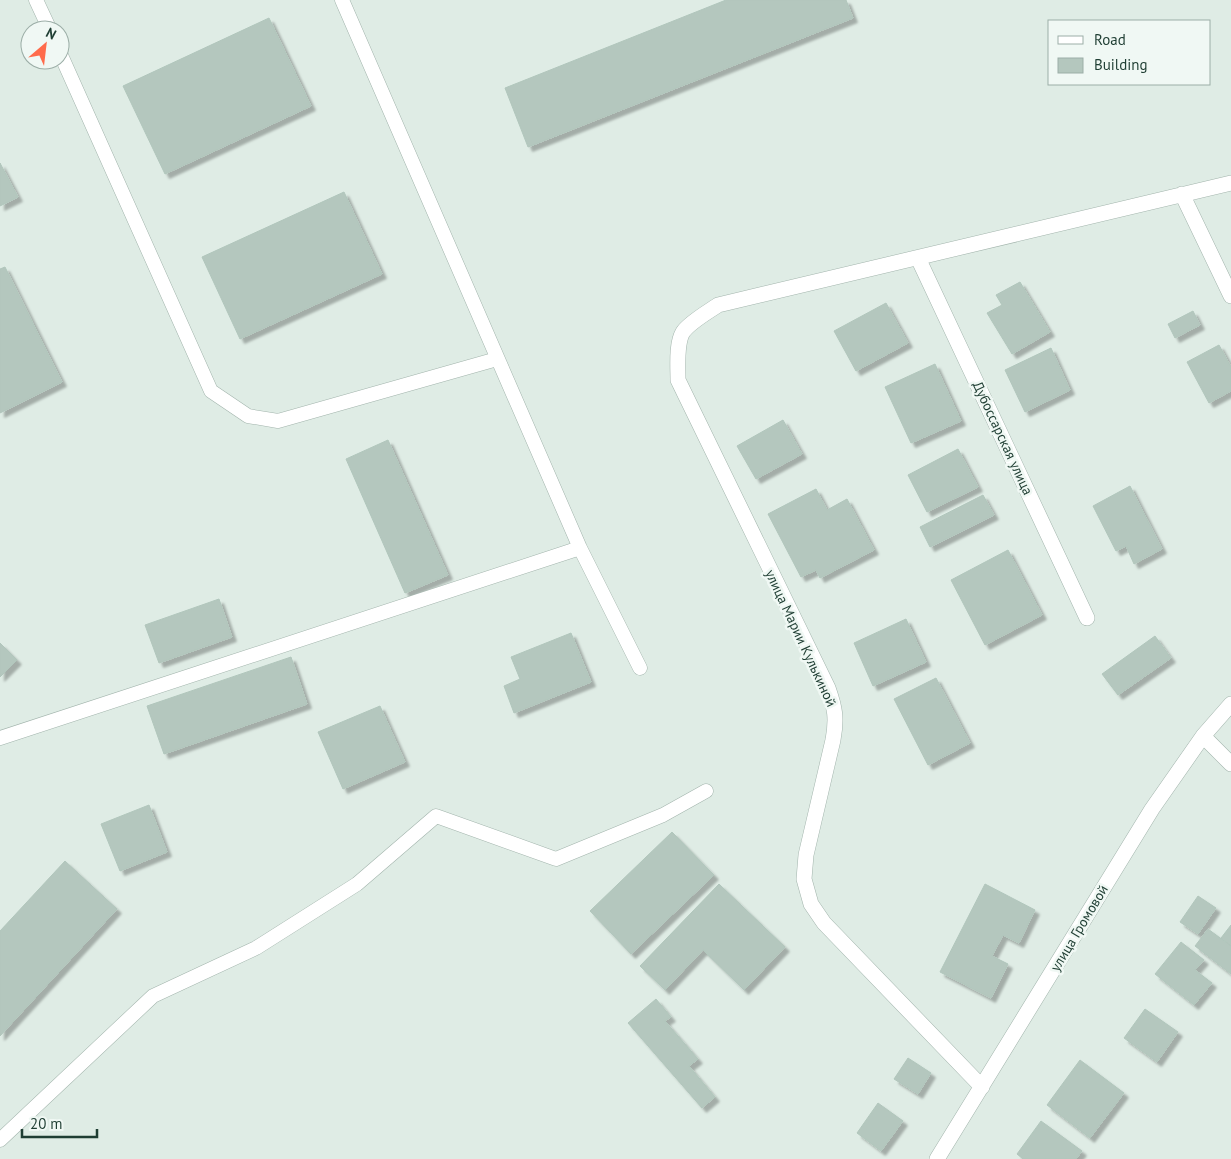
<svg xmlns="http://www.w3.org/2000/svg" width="1231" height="1159" font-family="'PT Sans',sans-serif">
  <defs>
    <filter id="shadow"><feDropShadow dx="4.5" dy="4.5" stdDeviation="1" flood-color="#0004"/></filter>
  </defs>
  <rect width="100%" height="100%" fill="#dfece5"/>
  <path fill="#b4c7be" stroke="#b1c6bc" filter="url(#shadow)" d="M726,0H846L853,18L528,147L505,88Z
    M269,18L311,106L165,174L123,86Z
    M0,163L18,197L0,206Z
    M344,192L382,274L240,339L202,257Z
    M5,267L62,382L0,413V269Z
    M1020,282L1050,332L1012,354L987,313L1002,305L996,295Z
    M886,303L908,343L856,371L834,331Z
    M1193,311L1200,325L1175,338L1168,324Z
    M1219,345L1231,367V391L1209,403L1187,362Z
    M1051,348L1070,390L1025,412L1005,370Z
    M935,364L961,421L911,443L885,387Z
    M783,420L802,454L756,479L737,446Z
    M388,440L448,575L405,593L346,459Z
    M958,449L978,487L927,512L908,475Z
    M1130,486L1162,549L1134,564L1126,546L1116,551L1093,506Z
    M816,489L827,510L847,499L874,550L820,578L816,570L801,577L768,514Z
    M983,495L994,515L930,547L920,527Z
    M1008,550L1042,615L985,645L951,580Z
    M219,599L232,637L159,663L145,625Z
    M906,619L926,662L873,686L854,643Z
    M571,633L591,682L514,713L504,686L520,679L511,657Z
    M1155,636L1171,658L1118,695L1102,674Z
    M0,643L17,660L0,677Z
    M291,657L307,704L164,754L147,706Z
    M936,678L970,743L928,765L894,699Z
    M380,706L405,762L343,789L318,732Z
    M149,805L167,852L120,871L101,824Z
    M672,832L714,875L631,954L590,911Z
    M65,861L117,909L0,1036V931Z
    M719,884L785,947L744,990L703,950L665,990L640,966Z
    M985,884L1035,910L1019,943L1003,935L992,956L1008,964L991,998L940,972Z
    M1198,896L1216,908L1198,934L1180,922Z
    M1231,925V946L1221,938Z
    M1208,929L1231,946V974L1195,946Z
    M1181,942L1204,960L1195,970L1212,983L1194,1005L1155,974Z
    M656,999L671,1017L665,1021L698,1059L689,1066L715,1097L702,1108L628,1023Z
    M1145,1009L1178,1032L1157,1062L1124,1038Z
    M908,1058L931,1073L918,1094L894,1079Z
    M1080,1060L1124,1093L1090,1138L1047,1105Z
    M878,1103L903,1121L881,1151L857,1133Z
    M1041,1121L1082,1151L1076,1159H1023L1017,1154Z"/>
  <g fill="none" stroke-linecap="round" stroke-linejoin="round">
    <defs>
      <path id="service" d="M36,0L50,30
        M342,0L580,548L640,668
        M60,53L211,391L248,416L278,421L497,359
        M0,738L580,548
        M0,1140L153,996L256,948L357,884L436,816L556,859L663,815L706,791"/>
      <path id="minor" d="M1182,194L1231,296
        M918,258L1087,618
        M1203,736L1231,764
        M982,1087L824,923L811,904L804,879L806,855L833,740C837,718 835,708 828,688L678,380C678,367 676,343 683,332C690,322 708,312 718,305L1231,183
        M937,1159L1152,809L1203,736L1231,704"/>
    </defs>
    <use href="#service" stroke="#a2b4ac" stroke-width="15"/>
    <use href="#minor" stroke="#a2b4ac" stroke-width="16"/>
    <use href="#service" stroke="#fff" stroke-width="14"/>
    <use href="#minor" stroke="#fff" stroke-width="15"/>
  </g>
  <g text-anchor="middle" stroke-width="5" stroke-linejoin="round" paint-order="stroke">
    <g font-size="14" fill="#1f3e33" stroke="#f0f8f4">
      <text transform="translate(1003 438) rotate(65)" y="5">Дубоссарская улица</text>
      <text transform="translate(801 638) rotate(65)" y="5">улица Марии Кулькиной</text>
      <text transform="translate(1079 928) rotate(-59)" y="5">улица Громовой</text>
    </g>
  </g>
  <rect x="1048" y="20" width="162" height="65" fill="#f0f8f4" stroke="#9caea7"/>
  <rect x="1058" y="36" width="25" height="8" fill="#ffffff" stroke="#9caea7"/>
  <text x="1094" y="45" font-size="15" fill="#1f3e33">Road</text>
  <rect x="1058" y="58" width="25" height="15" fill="#b4c7be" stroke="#9caea7"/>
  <text x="1094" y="70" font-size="15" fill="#1f3e33">Building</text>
  <g transform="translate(45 45) rotate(28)"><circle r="24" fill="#f0f8f4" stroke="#9caea7"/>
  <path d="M0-4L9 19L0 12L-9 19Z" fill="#ff6b4b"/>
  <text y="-8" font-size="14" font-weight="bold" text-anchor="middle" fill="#1f3e33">N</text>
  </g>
  <path d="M22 1129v8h75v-8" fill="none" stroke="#1f3e33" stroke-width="2.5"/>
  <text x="30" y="1129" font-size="15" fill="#1f3e33" stroke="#f0f8f4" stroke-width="4" paint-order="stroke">20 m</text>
</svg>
